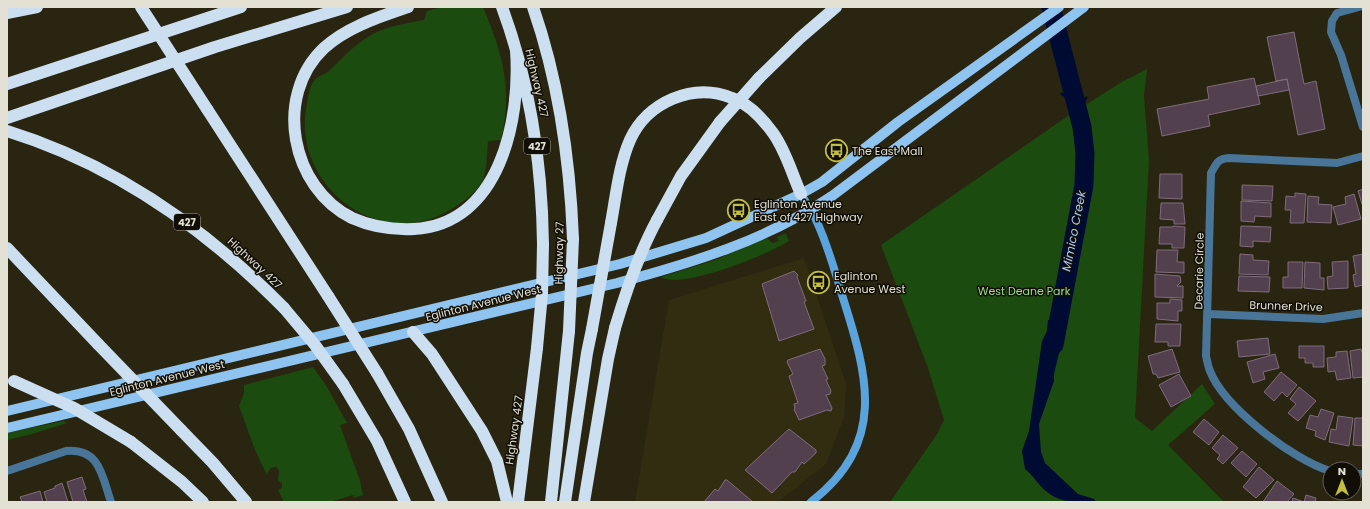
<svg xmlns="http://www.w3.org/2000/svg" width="1370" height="509" font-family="Poppins,sans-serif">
  <rect width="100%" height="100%" fill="#292510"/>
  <path fill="#322c10" d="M804,258L846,384L844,417L826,464L778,502H635L669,300Z"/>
  <path fill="#1c4b10" d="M442,7H483C503,55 513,89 501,140L488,141C487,151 487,172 483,180C476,194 459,205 446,212C377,251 294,185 306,109C308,100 308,87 315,80C318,76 326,74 330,70C344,56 360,39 379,31C393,25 409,23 424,20L427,11Z
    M1147,69L1144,96L1149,160L1135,418L1152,431L1202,384L1215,404L1168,445L1224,502H890L937,434L944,420L928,368L881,245L1062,120L1120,83Z
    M783,234H786L789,241C769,254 682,290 661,277L715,260L767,238L772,243L779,241L777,237Z
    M313,367L327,387L347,423L340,425L360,481L363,495L354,498L353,495L330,502H284L278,490L282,488V483L278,481L279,471L277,467C271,467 269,468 267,475L255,450L239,406L244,393V385Z
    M63,421L67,423L32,434L7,440V433Z"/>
  <path fill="#000b33" d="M1048,320H1062L1060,349L1054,374V381L1039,424L1041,452L1045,463L1078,494L1094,499L1096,502C1079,502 1062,504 1047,492C1039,486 1034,476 1025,469L1022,451L1029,431L1042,341L1047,331Z"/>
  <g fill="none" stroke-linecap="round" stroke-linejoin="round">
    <path stroke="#000b33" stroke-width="3" d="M1062,94L1075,101
      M1077,109L1086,98"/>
    <path stroke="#000b33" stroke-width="19" d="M1051,7L1082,127L1085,153L1084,185L1054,345"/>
  </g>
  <path fill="#52404e" stroke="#806c7c" d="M1294,32L1304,84L1316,81L1325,129L1298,135L1287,79L1276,81L1267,37Z
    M1254,78L1260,104L1208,115L1210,126L1162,136L1157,109L1209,99L1207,87Z
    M1287,79L1289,90L1258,96L1256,86Z
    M1160,174H1182V199L1159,198Z
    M1242,185L1273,186L1272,201L1242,200Z
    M1363,189V207L1358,191Z
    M1295,193L1306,194L1304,223H1290L1291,210H1285L1286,196L1295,197Z
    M1354,194L1361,219L1338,225L1333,207L1346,204L1345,197Z
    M1308,196L1319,197L1318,204L1332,205L1331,223L1307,222Z
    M1241,201L1271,203V217L1255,216L1254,222L1241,221Z
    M1161,203H1183L1185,224H1174V220L1160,219Z
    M1173,226L1185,227L1184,248H1172V244H1159L1160,227H1173Z
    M1241,226L1271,227L1270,242L1253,241V247L1240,246Z
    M1157,250H1178L1177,262H1184V273L1156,272Z
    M1240,254L1253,255V260L1269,261L1268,275L1239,274Z
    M1363,254V285L1355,287L1353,275L1356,274L1353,256Z
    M1348,261V288L1328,289L1327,277L1333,276L1332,262Z
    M1288,262H1303L1302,288H1283V277H1288Z
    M1305,262L1320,263V278H1324V290L1304,288Z
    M794,271L798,275L797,277L806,301L804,302L814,329L779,341L762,284Z
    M1155,274L1180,276L1181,282L1177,286H1183V298L1155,297Z
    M1239,276L1270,277L1269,292L1238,291Z
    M1170,299L1182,300V311H1178V321L1157,319V303H1170Z
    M1156,324H1181L1180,346H1168V342H1155Z
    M1268,338L1270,354L1239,357L1237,341Z
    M1299,346H1324V367H1313V363H1305V358H1299Z
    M820,349L825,359V365L822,366L828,379L826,380L831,391L830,394L826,395L832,408L831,411L827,410L799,420L794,409H795L794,404L798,403L789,376L793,374L787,362L788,360Z
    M1172,349L1180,372L1158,378L1156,374H1153L1148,356Z
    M1361,349L1363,354V377L1353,378L1350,351Z
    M1347,351L1351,378L1337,380L1335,371L1328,372L1327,358L1336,357V352Z
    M1275,354L1279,368L1263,372L1265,379L1253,383L1247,362Z
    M1281,372L1297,385L1287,397L1282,392L1274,401L1264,392Z
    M1179,374L1191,396L1171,407L1159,385Z
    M1299,387L1316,401L1298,421L1288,413L1296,404L1290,399Z
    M1321,409L1334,413L1325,440L1315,436L1316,431L1306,428L1310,415L1318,417Z
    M1338,416L1353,418L1349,446L1329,442L1331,429L1336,430Z
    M1355,418H1363V446L1353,445Z
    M1204,419L1219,432L1209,445L1193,432Z
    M789,429L816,450V453L804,464L802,462L795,472H792L772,493L745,470Z
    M1223,435L1238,448L1223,464L1217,459L1220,455L1212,448Z
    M1242,451L1257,464L1246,477L1231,463Z
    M1259,467L1274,480L1256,498L1243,487Z
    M82,477L86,489L83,490L87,502H73L67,482Z
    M725,480H727L753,502H704L715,489L718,491Z
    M1277,481L1294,494L1287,502H1263Z
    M62,483L68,502H47L44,492L55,488V486Z
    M40,491L43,502H22L20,497Z
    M1306,495L1316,498L1315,502H1292L1293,498L1304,502Z"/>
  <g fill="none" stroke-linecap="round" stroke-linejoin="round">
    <path stroke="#497598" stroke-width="8" d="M1359,7L1337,13L1332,21L1331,32L1341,55L1363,127
      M1209,314L1323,319L1363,313
      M7,471L66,451C100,448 102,476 111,502
      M1330,471C1293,460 1224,407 1210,371C1208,366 1207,360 1206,356L1211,173C1217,163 1217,159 1229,158L1337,163L1363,156
      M1354,474H1363"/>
    <path stroke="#5aa3dc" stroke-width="8" d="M801,194C806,203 812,211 816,220C828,245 835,272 843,298C868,377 887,443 811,502"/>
    <path stroke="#8fc4f0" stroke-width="10" d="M7,411L620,264L706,238L801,194L822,182L898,122L1059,7
      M7,428L617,283C692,263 767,240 832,196L1084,7"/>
    <path stroke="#cbdff1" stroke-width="12" d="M408,7C379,17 347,27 324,48C273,96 291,188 352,218C372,227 392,230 414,229C500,224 521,120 516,50
      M502,7C530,83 542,162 543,244
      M533,7C559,82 570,160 573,239
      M7,13L37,7
      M759,78L800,38L836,7
      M7,84L241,7
      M207,109L328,296
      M7,118L215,47L347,7
      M7,131C114,164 206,229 284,308
      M657,220L681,176L720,122
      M611,223C616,196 619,165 630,140C647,102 693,82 732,98C749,104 763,119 773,133C786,151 792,174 801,194
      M7,248L98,344
      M413,332L432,354L482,431L497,461L507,502
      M377,373L409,429L442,502
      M343,384L377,441L405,502
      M181,430L213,463L246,502
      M131,442L182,482L203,502
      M518,502L537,348
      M551,502L569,331
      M565,502L587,353L592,329
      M584,502L608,359L615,328"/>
    <path stroke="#cbdff1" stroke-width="12" d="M141,7L207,109
      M720,122L759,78
      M328,296L377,373
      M284,308L315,345L343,384
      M615,328C626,291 638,255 657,220
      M592,329L611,223
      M569,331L573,239
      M98,344L181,430
      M537,348L542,294L543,244
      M14,381L74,408L131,442"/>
  </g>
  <defs>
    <symbol id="bus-ring" viewBox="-11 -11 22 22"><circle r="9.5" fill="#100e06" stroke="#c1be40" stroke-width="1.5"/><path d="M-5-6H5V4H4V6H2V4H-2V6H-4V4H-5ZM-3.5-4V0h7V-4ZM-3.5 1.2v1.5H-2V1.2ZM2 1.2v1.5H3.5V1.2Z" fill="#c1be40"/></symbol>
  </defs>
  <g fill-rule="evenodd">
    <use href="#bus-ring" x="824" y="138" width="25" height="25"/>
    <use href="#bus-ring" x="726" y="198" width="25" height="25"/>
    <use href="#bus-ring" x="806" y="270" width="25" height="25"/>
  </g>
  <g text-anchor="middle" stroke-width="3" stroke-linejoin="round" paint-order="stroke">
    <g fill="#100e06" stroke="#a4a196" stroke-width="1">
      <rect x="524" y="138" width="26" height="16" rx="3"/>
      <rect x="174" y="214" width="26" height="16" rx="3"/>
    </g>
    <g font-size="10" font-weight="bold" fill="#e3e0d4">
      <text x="537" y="150">427</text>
      <text x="187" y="226">427</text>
    </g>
    <g font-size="11" fill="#e3e0d4" stroke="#100e06">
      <text transform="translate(537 83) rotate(77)" y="4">Highway 427</text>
      <text transform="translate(559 253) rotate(-89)" y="4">Highway 27</text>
      <text transform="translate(255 263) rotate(43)" y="4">Highway 427</text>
      <text transform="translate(1199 271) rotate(-89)" y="4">Decarie Circle</text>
      <text transform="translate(483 303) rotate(-14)" y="4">Eglinton Avenue West</text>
      <text transform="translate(1286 306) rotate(2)" y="4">Brunner Drive</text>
      <text transform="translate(167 378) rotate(-14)" y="4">Eglinton Avenue West</text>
      <text transform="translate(514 430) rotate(-82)" y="4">Highway 427</text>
    </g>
    <g font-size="11" fill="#e3e0d4" stroke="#100e06" text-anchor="start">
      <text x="852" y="155">The East Mall</text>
      <text x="754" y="208">Eglinton Avenue<tspan x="754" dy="13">East of 427 Highway</tspan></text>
      <text x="834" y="280">Eglinton<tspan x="834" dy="13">Avenue West</tspan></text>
    </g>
    <g font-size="11" fill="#9adf8b" stroke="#100e06">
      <text x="1024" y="295">West Deane Park</text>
    </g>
    <g font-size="12" font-style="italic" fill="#aacafd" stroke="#100e06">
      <text transform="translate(1074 231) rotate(-79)" y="4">Mimico Creek</text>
    </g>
  </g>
  <rect width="1370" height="509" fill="none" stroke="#e3e0d4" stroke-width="16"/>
  <g transform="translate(1342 481)"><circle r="19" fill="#100e06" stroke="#646258"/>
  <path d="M0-3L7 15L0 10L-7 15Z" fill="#c1be40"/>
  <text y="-6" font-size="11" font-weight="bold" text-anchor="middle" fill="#e3e0d4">N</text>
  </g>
</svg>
